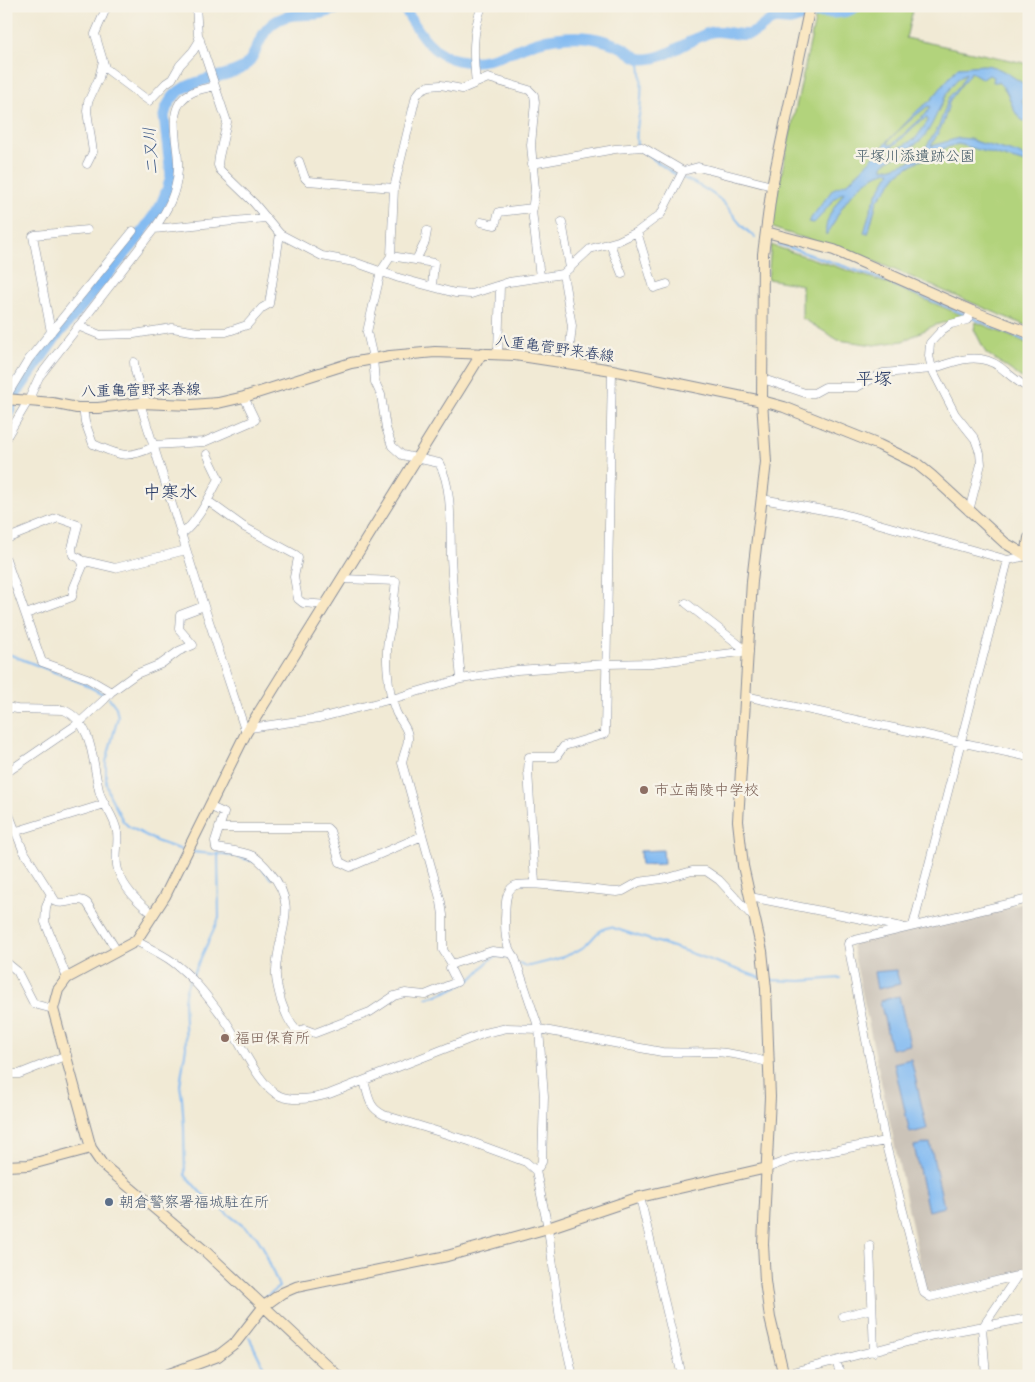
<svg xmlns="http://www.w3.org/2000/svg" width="1035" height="1382" font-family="'Patrick Hand','Klee One',sans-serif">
  <rect width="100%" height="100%" fill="#f7f3e8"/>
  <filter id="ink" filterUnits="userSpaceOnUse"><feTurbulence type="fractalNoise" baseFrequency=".02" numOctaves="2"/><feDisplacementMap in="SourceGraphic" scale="10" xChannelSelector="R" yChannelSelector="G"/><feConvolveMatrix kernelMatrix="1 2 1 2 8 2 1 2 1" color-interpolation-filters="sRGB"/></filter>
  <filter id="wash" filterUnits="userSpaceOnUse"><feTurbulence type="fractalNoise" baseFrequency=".0096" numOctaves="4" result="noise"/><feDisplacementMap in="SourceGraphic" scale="20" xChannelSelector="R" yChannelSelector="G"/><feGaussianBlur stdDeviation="1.12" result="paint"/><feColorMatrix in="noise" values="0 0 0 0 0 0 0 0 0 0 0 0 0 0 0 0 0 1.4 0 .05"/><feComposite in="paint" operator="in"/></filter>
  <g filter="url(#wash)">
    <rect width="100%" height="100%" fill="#f1ead5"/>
    <path fill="#cbc3b8" d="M1029,902V1271L930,1293L926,1291L852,946L855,941Z"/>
    <path fill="#b2d37b" stroke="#66816c" d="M818,6H914L906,38L1029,64V327L864,257L778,230L770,226Z
      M771,245L886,283L966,317L935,325L903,341L874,345L838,340L802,318V285L768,279Z
      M976,322L1029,344V383L986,353L974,329Z"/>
    <path fill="#81baf2" stroke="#4e74a8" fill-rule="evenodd" d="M983,65C999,65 1015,79 1029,87V96L1024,97L1022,101L1029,112V123C1014,120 1012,102 1006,91C1004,88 1001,85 998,82H993L994,77L989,75L983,79L971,72L950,100L943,124L931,146L959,138L970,139L977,142L1017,153L1029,159V164L958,144L942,149L931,157L916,162L899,173L877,201L868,234L864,233L871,208L878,192L891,171C870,173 851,192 840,211C835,219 833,227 826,235C824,218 836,206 844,192C835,195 824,214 814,223L808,222L833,189L849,182L919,109L930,101L958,67ZM966,73L960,85L949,97L939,126L919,158L893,167L883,169V165L885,163C895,156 916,146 924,137C938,119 945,83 966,73ZM928,106L930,107L926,114L894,143L890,145L888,144L889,139L915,116ZM927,118L928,121L916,138L882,158L881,155C885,149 888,150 893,146C905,138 914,123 927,118Z
      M663,850L664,864L641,865L640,851Z
      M896,970L900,984L877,989L874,972Z
      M899,996L910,1045L891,1049L880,1001Z
      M911,1059L927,1129L910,1133L894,1063Z
      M930,1143L944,1207L928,1211L914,1146Z"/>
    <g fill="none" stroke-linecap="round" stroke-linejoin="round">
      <path stroke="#81baf2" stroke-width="2" d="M637,145C635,134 638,121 640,110C642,92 643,76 639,59
        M639,149L671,172L678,176
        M683,178C698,184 718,195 728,208C738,221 741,227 755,237
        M779,244L878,278L967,315
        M971,317L1029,342
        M6,653L82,683L105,695
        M109,698L116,707L118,717L106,762V782L109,794L123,821L128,826L156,841L182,850
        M192,852L235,856L256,862
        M263,869L271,879
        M520,963L525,966H530C547,962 568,957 582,948C593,941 596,929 610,927L679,949L761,978
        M193,975L219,918L218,853
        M190,979L186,989L184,1000L186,1047L180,1085L182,1098L184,1128L185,1175L201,1193L256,1236L263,1247L279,1287L263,1299
        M768,980L801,981L840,978
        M427,998C441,995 457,987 470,980C485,970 487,951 510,958
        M302,1032L311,1036
        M249,1337L268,1376"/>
      <path stroke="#81baf2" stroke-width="11" d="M403,6C416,27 430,55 458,60C496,68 521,41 556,38C581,35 600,37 623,48C629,51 635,58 642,59C667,60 689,38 712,32C725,29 738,37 750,34C759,32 764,23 772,20C778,18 785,21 791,20C799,18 806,14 813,13C829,12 843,16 857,6
        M6,420L13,398L55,338L135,242L160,207L168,187L171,175L164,116C171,84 200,82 227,74C233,72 240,70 245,66C259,54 257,32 278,20C293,12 308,16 323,13C331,11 338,8 346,6"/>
    </g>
  </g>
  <g filter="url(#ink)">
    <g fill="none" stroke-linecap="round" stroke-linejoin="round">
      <defs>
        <path id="street" d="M196,6L198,35L227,122L219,157L218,165L220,170L254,203L280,234L322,256L354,262L399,278L455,293L471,294L509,282L563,274L590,249L618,241L637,232L661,214L683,171L698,167L772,186
          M103,61L105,68L149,101L166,83L172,79L180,65L193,51L200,40
          M476,83C473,56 472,32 482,6
          M299,161L305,178L308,181L394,188
          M87,164L93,152L87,111L88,102L99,78L103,61L95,34L107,6
          M532,164L615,149L642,147L683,171
          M481,222L495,225L499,212L533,208
          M562,222L570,268
          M154,229C167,211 177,193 178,169C180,145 162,105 193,92C200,89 208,88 215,86
          M637,232L654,288L667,284
          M610,244L622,274
          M391,256L434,263L432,286
          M416,260L425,242L427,231
          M563,274L572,326L568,364
          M972,311L967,320L951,324L942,330L930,343L929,356L932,369C955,361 978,351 1000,367C1009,374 1018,383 1029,388
          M78,326L100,335L134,334L172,328L198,332H226L247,325L262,308L269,304L280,234
          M51,332L33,236L35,235L87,230
          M498,354L500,285
          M134,362C134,378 143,389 146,403
          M763,379L805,393H814L825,387H857L883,373L932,369L955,414L975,439L980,453L981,464L969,511
          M6,397L29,359L133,231
          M140,403L204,606L246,733
          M83,408L85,422L93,444C119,455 126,460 153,447
          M6,438L28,401L39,377L154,229L265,218
          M153,445L204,442L255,420L244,397
          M762,499L840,513L1008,560L1026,556
          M208,501L244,527L296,555L298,558L294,577L298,599L303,603L327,605
          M181,535C199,520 208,499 219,479L207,454
          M6,539L58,518L78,525L72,548L73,555L79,558L83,563
          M6,559L42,662L87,678L111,692
          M343,579L396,581L391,628C383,647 388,693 396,712C399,719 405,725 407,732C411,742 403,753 402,763L441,902L443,915V950L452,964L492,951L510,953
          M686,603L747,651
          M26,614L72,597L74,587L85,561L115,568L186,550
          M461,679C457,638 453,597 451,557C450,529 453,487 439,463L402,455L392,446L386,428L381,395L375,382L373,358L367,332L381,271L391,256L394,188L416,96L422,89L429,86L441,85L462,89L488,78L529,90L534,95L535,102L531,145L535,189L532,211L540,277
          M745,696L1029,757
          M6,707L17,709L64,710C95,724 92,766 100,794C105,807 115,818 117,832C119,845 114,857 118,870C124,889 138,902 153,914
          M250,728L319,718L392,699L461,679L517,670L606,664L652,663L749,651
          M6,773L79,723L104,700L111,692L136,674L161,664L179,651L193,645L179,629L180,615L204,606
          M209,806L224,813L215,841L216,848C227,850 243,851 253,856C260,860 265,866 270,872C301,908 277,932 276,971C275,981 279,991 281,1001C285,1012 289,1023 297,1031L304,1029L315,1033L370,1012L394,996L405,993L425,995L457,982L450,968L452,964
          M6,807L23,850L56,902C67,906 77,895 87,903L117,951
          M219,828H327L330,831L340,862L350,867L422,836
          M17,831L105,804
          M535,883L528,771L529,757H556L564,746L605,734L612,370
          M51,893L46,907L45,922L67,978
          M750,897L902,927
          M1029,899L851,941L848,944L885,1141L924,1293L930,1297L1029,1273
          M913,926L1008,560
          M136,941C149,948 162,954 173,962C192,976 208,997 222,1016C238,1036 257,1085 280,1096C295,1102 315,1098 329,1094L485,1033L507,1028L539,1029L662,1052C680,1053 696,1052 714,1052C732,1052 750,1058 768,1062
          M6,962L17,971L34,1004L53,1009
          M6,1071L14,1074H19L67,1055
          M364,1081C369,1097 368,1107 384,1115L469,1141L526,1162L536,1171L548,1228L560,1319L573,1376
          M767,1168L791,1159L885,1141
          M536,1171L542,1162L544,1097L539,1029L515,958C505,947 505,932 505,918C506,908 504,892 514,886C523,880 600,891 617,892L623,891L639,882L668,878L692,871H706L719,880L754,918
          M640,1197L682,1376
          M870,1246L874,1352
          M843,1316L872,1309
          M836,1361L841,1376
          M777,1376L934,1335L1029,1318
          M986,1376L982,1328L1018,1275"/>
        <path id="secondary" d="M766,232L834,250L972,311L1029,333
          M6,399L52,403L77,408H98L140,403L191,405L218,403L244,397L351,363L390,356L435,352L515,355L612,370L762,401L784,407L879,445L916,463L932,476L1005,543L1029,557
          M1026,556L1029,538
          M6,1166L28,1165L91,1148
          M164,1376L218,1356L236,1342L264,1306L282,1293L296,1287L447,1256L548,1228L640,1197L767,1168
          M338,1376L206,1252L102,1164L91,1148L53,1009L58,990L67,978L136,941L165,896L246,733L482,353
          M784,1376L770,1318L765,1281L763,1244L770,1097L766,989L762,951L743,866L738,821L752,581L766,462L762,401L763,254L772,186L810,6"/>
      </defs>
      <use href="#street" stroke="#868c9a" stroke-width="9"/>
      <use href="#secondary" stroke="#868c9a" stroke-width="12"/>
      <use href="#street" stroke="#fff" stroke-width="8"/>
      <use href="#secondary" stroke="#f9e7c3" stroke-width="10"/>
    </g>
  </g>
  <g fill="#8d6e63" stroke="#f7f3e8" stroke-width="2">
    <circle cx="644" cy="790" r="5"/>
    <circle cx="225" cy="1038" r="5"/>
  </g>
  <circle fill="#5c6f8a" stroke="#f7f3e8" stroke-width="2" cx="109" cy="1202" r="5"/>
  <g text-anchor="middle" stroke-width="5" stroke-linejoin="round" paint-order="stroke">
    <g font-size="15" fill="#415865" stroke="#f7f3e8">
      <text x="915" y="161">平塚川添遺跡公園</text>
    </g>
    <g font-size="15" fill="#1b2f5e" stroke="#f7f3e8">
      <text transform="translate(555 348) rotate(8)" y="5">八重亀菅野来春線</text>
      <text transform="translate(141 390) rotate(-1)" y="5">八重亀菅野来春線</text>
    </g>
    <g font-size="15" fill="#785e54" stroke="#f7f3e8" text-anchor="start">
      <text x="654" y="795">市立南陵中学校</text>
      <text x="235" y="1043">福田保育所</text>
    </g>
    <g font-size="15" fill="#4e5e75" stroke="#f7f3e8" text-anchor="start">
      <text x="119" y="1207">朝倉警察署福城駐在所</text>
    </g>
    <g font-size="16" font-style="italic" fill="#345283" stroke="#f7f3e8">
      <text transform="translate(150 151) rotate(-94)" y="6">二又川</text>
    </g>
    <g font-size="18" fill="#1b2f5e" stroke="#f7f3e8">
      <text x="874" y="385">平塚</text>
      <text x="170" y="498">中寒水</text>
    </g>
  </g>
  <rect width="1035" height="1382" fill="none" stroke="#f7f3e8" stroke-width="25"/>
</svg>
